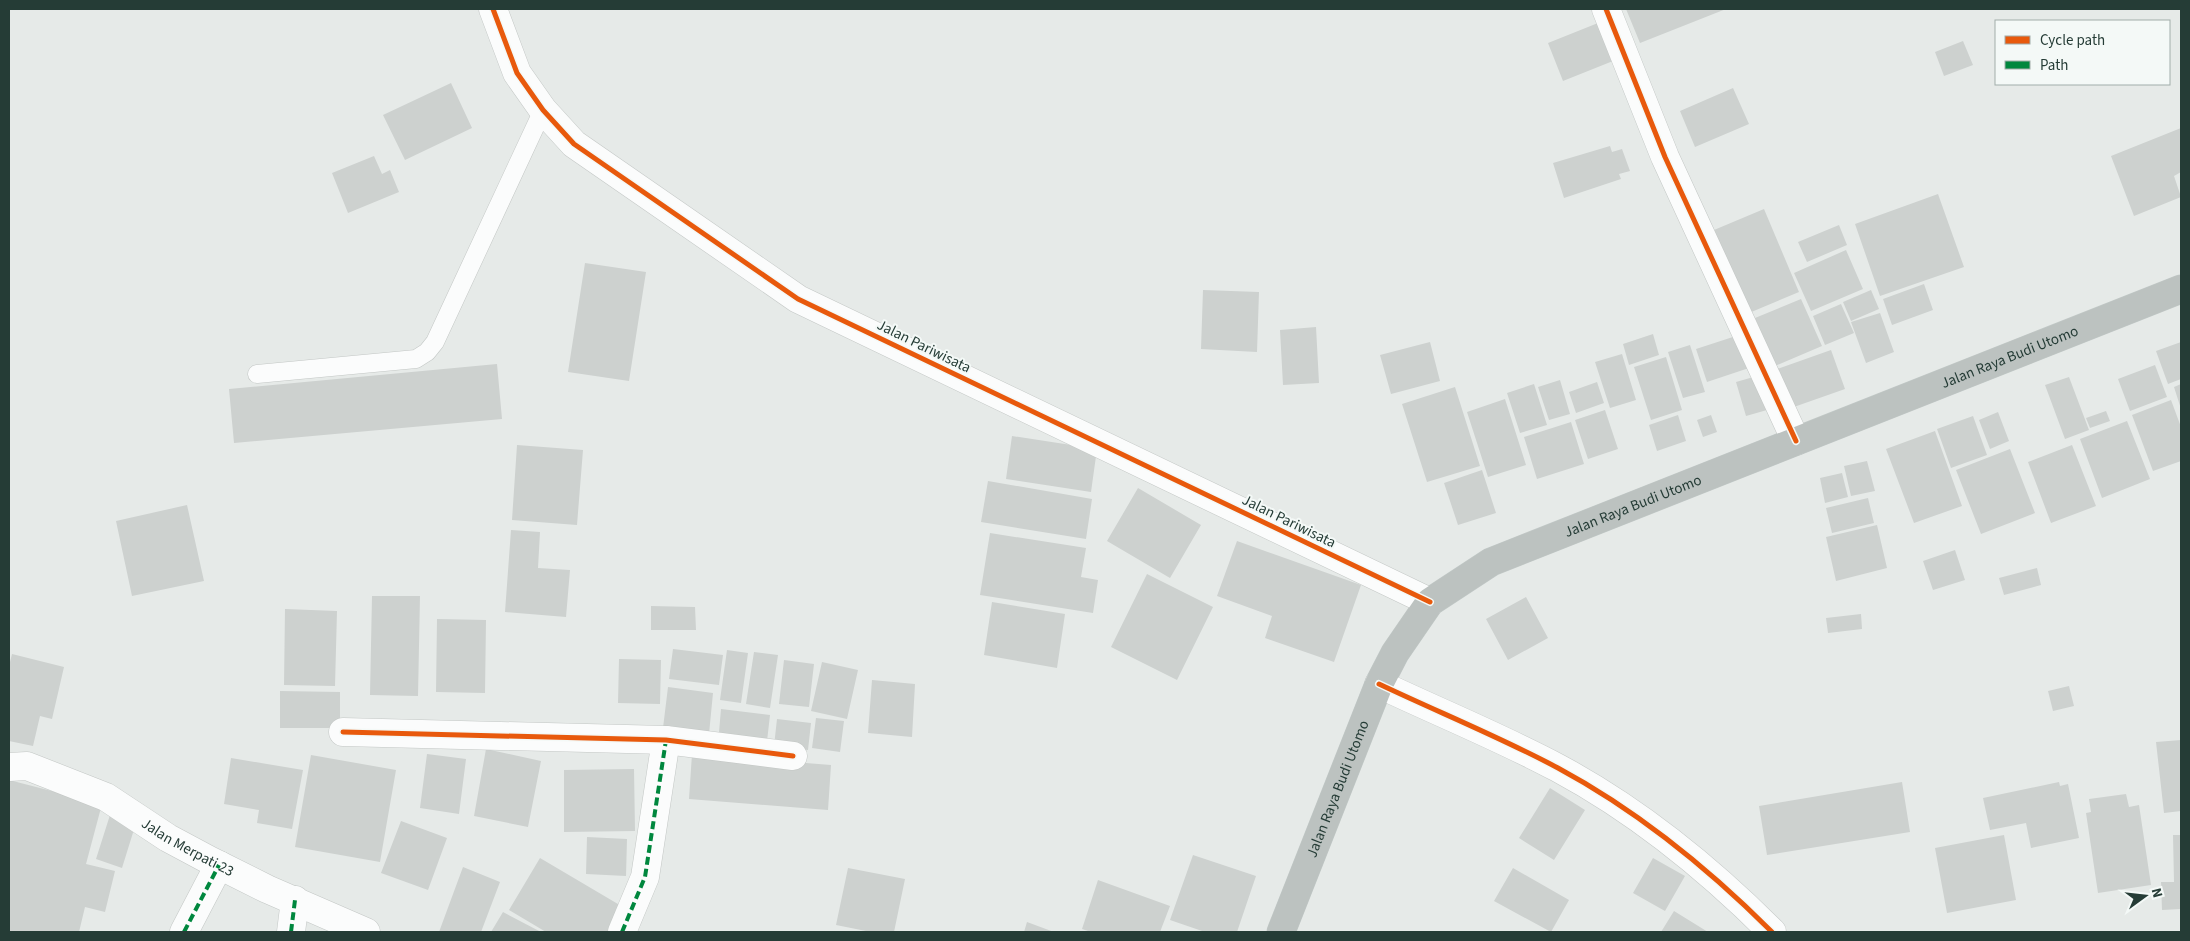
<svg xmlns="http://www.w3.org/2000/svg" width="2190" height="941" font-family="'Source Sans 3',sans-serif">
  <rect width="100%" height="100%" fill="#e6eae8"/>
  <path fill="#cdd1cf" d="M1626,9H1726L1640,43Z
    M1598,23L1613,61L1563,81L1548,43Z
    M1963,41L1973,65L1944,76L1935,52Z
    M451,83L472,128L405,160L383,115Z
    M1733,88L1749,124L1695,147L1680,111Z
    M2181,128V172L2174,176L2181,197L2134,216L2111,156Z
    M1610,146L1612,152L1622,149L1630,171L1619,174L1621,179L1564,198L1553,163Z
    M374,156L382,174L390,170L399,192L348,213L332,173Z
    M1938,194L1964,267L1880,296L1855,224Z
    M1764,209L1799,292L1749,313L1714,230Z
    M1839,225L1847,245L1807,262L1798,242Z
    M1846,250L1863,289L1811,311L1794,273Z
    M585,263L646,272L629,381L568,372Z
    M1924,284L1933,310L1892,325L1883,299Z
    M1203,290L1259,292L1257,352L1201,349Z
    M1871,290L1879,309L1851,321L1843,302Z
    M1801,299L1822,346L1775,366L1755,318Z
    M1841,304L1854,333L1825,345L1813,316Z
    M1880,313L1894,352L1866,363L1851,322Z
    M1316,327L1319,383L1283,385L1280,330Z
    M1653,334L1659,355L1629,365L1623,344Z
    M1739,335L1749,368L1707,382L1696,349Z
    M1430,342L1440,381L1391,394L1380,355Z
    M2181,342V379L2168,384L2156,351Z
    M1690,345L1705,392L1683,398L1668,352Z
    M1831,350L1845,389L1791,408L1777,369Z
    M1622,354L1636,400L1610,408L1595,362Z
    M1666,357L1682,410L1651,420L1634,367Z
    M497,364L502,419L234,443L229,389Z
    M2155,365L2167,397L2130,411L2118,379Z
    M1757,376L1767,410L1746,416L1736,382Z
    M2069,377L2089,430L2065,439L2045,385Z
    M1560,380L1570,414L1549,420L1538,387Z
    M1597,382L1604,403L1576,413L1569,392Z
    M1534,384L1547,425L1520,433L1507,393Z
    M2181,384V409L2174,387Z
    M1455,387L1480,466L1427,482L1402,404Z
    M1505,399L1526,465L1488,477L1467,412Z
    M2171,400L2181,427V461L2153,471L2132,415Z
    M1605,410L1618,449L1588,459L1575,420Z
    M2106,411L2110,421L2090,428L2086,418Z
    M1998,412L2009,441L1990,449L1979,420Z
    M1678,415L1686,441L1657,451L1649,425Z
    M1711,415L1717,432L1703,437L1697,420Z
    M1973,416L1987,455L1951,468L1937,429Z
    M2127,421L2150,479L2102,498L2080,439Z
    M1571,422L1584,464L1537,479L1524,437Z
    M1935,431L1962,506L1914,523L1886,449Z
    M1012,436L1097,449L1091,492L1006,479Z
    M517,445L583,450L577,525L512,520Z
    M2072,445L2096,506L2051,523L2028,462Z
    M2010,449L2035,513L1981,534L1956,470Z
    M1867,461L1875,491L1851,496L1844,466Z
    M1482,470L1496,513L1458,525L1444,483Z
    M1842,473L1848,497L1825,503L1820,478Z
    M988,481L1092,499L1086,539L981,522Z
    M1138,488L1201,525L1170,578L1107,541Z
    M1868,498L1874,523L1832,533L1826,508Z
    M187,505L204,581L132,596L116,521Z
    M1877,525L1887,568L1836,581L1826,537Z
    M511,530L540,532L538,568L570,570L566,617L505,612Z
    M990,533L1086,548L1081,577L1098,580L1093,613L980,595Z
    M1237,541L1361,585L1334,662L1265,638L1272,616L1217,596Z
    M1955,550L1965,580L1933,590L1923,561Z
    M2037,568L2041,585L2004,595L1999,578Z
    M1147,574L1213,607L1177,680L1111,647Z
    M372,596H420L418,696L370,695Z
    M1526,597L1548,638L1508,660L1486,619Z
    M992,602L1065,614L1057,668L984,655Z
    M651,606L695,607L696,630H651Z
    M285,609L337,611L335,686L284,685Z
    M1861,614L1862,629L1828,633L1826,618Z
    M437,619L486,620L485,693L436,692Z
    M673,649L723,655L719,685L669,679Z
    M727,650L748,653L741,703L720,700Z
    M754,652L778,655L770,708L746,704Z
    M12,654L64,667L52,719L40,716L33,746L9,741V666Z
    M619,659L661,660L660,704L618,703Z
    M784,660L814,664L809,707L779,704Z
    M822,662L858,670L847,719L811,711Z
    M872,680L915,684L912,737L868,733Z
    M2069,686L2074,706L2053,711L2048,691Z
    M668,687L713,693L709,734L663,728Z
    M280,691L340,692V728H280Z
    M721,709L770,715L766,750L718,744Z
    M816,718L844,721L840,752L812,748Z
    M777,719L811,723L808,750L774,746Z
    M2181,740V811L2164,813L2156,742Z
    M486,749L541,761L528,827L474,816Z
    M427,754L466,759L459,814L420,808Z
    M692,754L831,765L828,810L689,799Z
    M311,755L396,770L380,862L295,847Z
    M231,758L303,770L292,829L257,823L259,810L224,804Z
    M634,769L635,831L564,832V770Z
    M9,780L102,804L86,864L115,871L105,912L85,907L79,932H9Z
    M1902,782L1910,832L1767,855L1759,806Z
    M2059,782L2060,786L2068,784L2079,838L2031,848L2026,823L1990,830L1983,798Z
    M1550,788L1585,810L1554,860L1519,838Z
    M2126,794L2129,807L2139,805L2151,885L2098,893L2086,813L2091,812L2089,799Z
    M110,815L136,823L122,868L96,859Z
    M401,821L447,838L428,890L381,873Z
    M2004,835L2016,900L1947,913L1935,848Z
    M2173,835H2181V909L2162,910L2161,882H2174Z
    M587,837L627,839L626,876L586,874Z
    M1193,855L1256,876L1237,932H1205L1170,920Z
    M540,858L623,907L608,932H546L509,910Z
    M1653,858L1685,876L1665,911L1633,893Z
    M463,867L500,882L481,932H439Z
    M848,868L905,879L894,932H871L836,925Z
    M1513,868L1569,900L1551,932L1494,901Z
    M1098,880L1170,906L1160,932H1091L1082,929Z
    M1674,911L1708,932H1661Z
    M503,912L541,932H491Z
    M1027,922L1054,932H1024Z"/>
  <g fill="none" stroke-linecap="round" stroke-linejoin="round">
    <defs>
      <path id="lane" d="M257,374L416,359L427,352L435,342L543,110"/>
      <g id="street">
        <path d="M493,9L517,73L543,110L574,144L798,299L1430,602"/>
        <path d="M1606,9L1665,157L1796,441"/>
        <path d="M1379,684C1438,712 1502,738 1558,768C1638,811 1709,869 1772,932"/>
        <path d="M343,732L666,740L793,756"/>
        <path id="s1" d="M9,767L27,766L106,797L168,838L211,861L267,889L366,932"/>
        <path d="M184,932L219,865"/>
        <path d="M291,932L295,900"/>
        <path d="M622,932L645,877L666,740"/>
      </g>
      <g id="highway">
        <path id="s2" d="M1281,932L1379,684L1395,653L1430,602L1491,562L2181,289"/>
      </g>
    </defs>
    <use href="#lane" stroke="#c3c7c5" stroke-width="19"/>
    <use href="#street" stroke="#c3c7c5" stroke-width="29"/>
    <use href="#highway" stroke="#c2c9c7" stroke-width="29"/>
    <use href="#lane" stroke="#fbfcfc" stroke-width="18"/>
    <use href="#street" stroke="#fbfcfc" stroke-width="28"/>
    <use href="#highway" stroke="#bcc2c0" stroke-width="28"/>
    <path stroke="#00873e" stroke-width="4" stroke-dasharray="8 4" stroke-linecap="butt" d="M184,932L219,865
      M291,932L295,900
      M622,932L645,877L666,740"/>
    <defs>
      <path id="cycleway" d="M493,9L517,73L543,110L574,144L798,299L1430,602
        M1606,9L1665,157L1796,441
        M1379,684C1438,712 1502,738 1558,768C1638,811 1709,869 1772,932
        M343,732L666,740L793,756"/>
    </defs>
    <use href="#cycleway" stroke="#f4f9f7" stroke-width="8"/>
    <use href="#cycleway" stroke="#e8590c" stroke-width="5"/>
  </g>
  <g text-anchor="middle" stroke-width="4" stroke-linejoin="round" paint-order="stroke">
    <g font-size="15" fill="#253c36" stroke="#f4f9f7">
      <text transform="translate(924 346) rotate(26)" y="5">Jalan Pariwisata</text>
      <text dy="5" stroke="none"><textPath href="#s2" startOffset="994">Jalan Raya Budi Utomo</textPath></text>
      <text dy="5" stroke="none"><textPath href="#s2" startOffset="589">Jalan Raya Budi Utomo</textPath></text>
      <text transform="translate(1289 521) rotate(26)" y="5">Jalan Pariwisata</text>
      <text dy="5" stroke="none"><textPath href="#s2" startOffset="154">Jalan Raya Budi Utomo</textPath></text>
      <text dy="5" stroke="none"><textPath href="#s1" startOffset="199">Jalan Merpati 23</textPath></text>
    </g>
  </g>
  <rect width="2190" height="941" fill="none" stroke="#253c36" stroke-width="20"/>
  <rect x="1995" y="20" width="175" height="65" fill="#f4f9f7" stroke="#a1adaa"/>
  <rect x="2005" y="36" width="25" height="8" fill="#e8590c" stroke="#a1adaa"/>
  <text x="2040" y="45" font-size="15" fill="#253c36">Cycle path</text>
  <rect x="2005" y="61" width="25" height="8" fill="#00873e" stroke="#a1adaa"/>
  <text x="2040" y="70" font-size="15" fill="#253c36">Path</text>
  <g transform="translate(2145 896) rotate(75)" stroke="#f4f9f7" stroke-width="4" paint-order="stroke">
  <path d="M0-4L9 19L0 12L-9 19Z" fill="#253c36"/>
  <text y="-8" font-size="14" font-weight="bold" text-anchor="middle" fill="#253c36">N</text>
  </g>
</svg>
